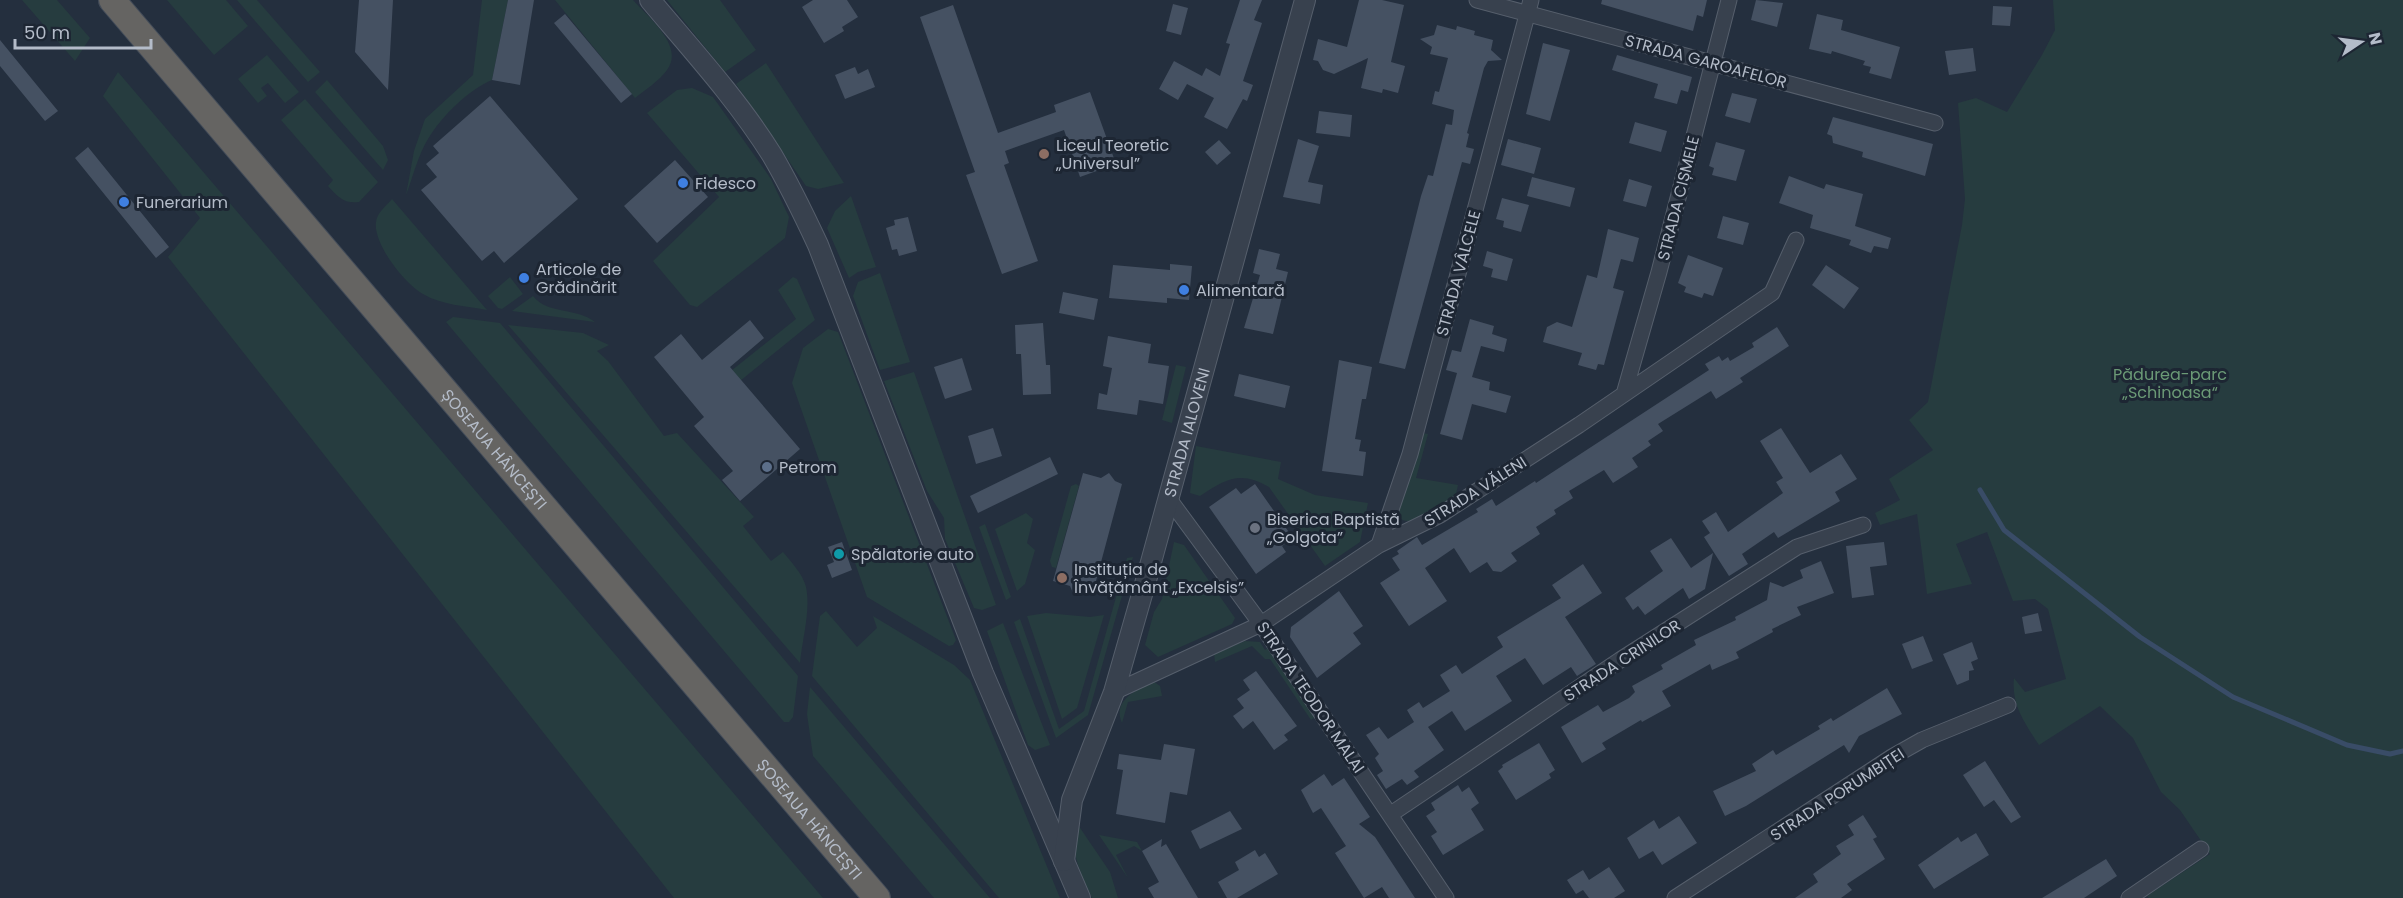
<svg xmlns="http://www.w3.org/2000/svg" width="2403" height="898" font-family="Poppins,sans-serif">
  <rect width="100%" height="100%" fill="#242f3e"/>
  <path fill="#263c3f" d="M22,0H57L90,38L75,61Z
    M167,0H226L248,26L214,55Z
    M237,0H257L320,72L308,82Z
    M482,0H508L492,80C468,90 442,116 428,139C418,155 413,177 406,195L414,151L425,119L473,75Z
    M555,0H633C648,17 685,46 667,70C659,81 645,90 635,98Z
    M667,0H720L756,50L725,72Z
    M2053,0H2403V898H2149L2147,896L2210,854L2180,810L2161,792L2133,738L2100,706L2039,745C2025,724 2011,704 2014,678L2025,692L2066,679L2048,609L2035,599L2013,601L1987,532L1956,544L1972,584L1927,594L1917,514L1880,525L1875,513L1900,500L1889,479L1933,450L1909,420L1928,402L1962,225L1965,199L1958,103L1976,98L2007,112L2042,55L2055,30Z
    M267,55L299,92L285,103L268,83L261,88L267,96L258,103L238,79Z
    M766,63L844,183L818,189L806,186L736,84Z
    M118,72L823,898H674L168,257L200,218L103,96Z
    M327,80L383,146L388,160L383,170L315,92Z
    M692,88L713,97L771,179L789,217L785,238L697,307L690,305L653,261L719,197L647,113L677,90Z
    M305,99L378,182L359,202C344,204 338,197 328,186L333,180L281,120Z
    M851,196L876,267L858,272L849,278L827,228L835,211Z
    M392,199L487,310C466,306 441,305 423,294C405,284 373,244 376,222C377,213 386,206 392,199Z
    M880,273L910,362L880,370L853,296L858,282Z
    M510,277L523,294L502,309L498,308L488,296Z
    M793,277L797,279L815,320L740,381L731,371L796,319L778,290Z
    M533,296C548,315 576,307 595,322L512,311Z
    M453,317L500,323L798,676L793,717L789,722H784L446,322Z
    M508,325L583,333L609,345L597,351L608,361L664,436L677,433L754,517L743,526L771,561L783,552C791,562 803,574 806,587C811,611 802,640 800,663Z
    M828,329L838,332L956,640L953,645L949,646L867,597L792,383L803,348Z
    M1176,365L1186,367L1172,423L1162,420Z
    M914,372L996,605L982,610L974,608L945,539L944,518L927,491L884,381Z
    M1422,433L1428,434L1416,478L1458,485L1455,498C1442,506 1409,533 1397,515Z
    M1196,446L1281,462L1278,479L1315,495L1368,503L1360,542L1325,566L1269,487C1241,470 1225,479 1200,496L1190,493Z
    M1076,484L1079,486L1056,568L1052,567L1050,561L1071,486Z
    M1026,513L1033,519L1027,543L1035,550L1025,584L1017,591L995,529Z
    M985,524L1011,597L1006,600L979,527Z
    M1174,542L1184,545L1235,618L1232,624L1158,657L1145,645L1154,612L1162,599Z
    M1133,557L1088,715L1056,738L1014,622L1020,619L1059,729L1084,711L1127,558Z
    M826,611L857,647L877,628L873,616L954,665L970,680L1060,898H999L812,676L820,616Z
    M1046,613L1090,617L1104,615L1077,708L1062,719L1027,616Z
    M1003,623L1050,745L1035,750L1028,745L987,631Z
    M1245,641L1260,642L1265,650L1268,648L1273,655L1276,654L1315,717L1311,720L1270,659H1265L1252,646L1215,662L1214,654Z
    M1153,681L1160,686L1162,696L1128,702L1122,723C1112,701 1136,690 1153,681Z
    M810,687L990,898H934L813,756L807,714Z
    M1074,819L1110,872L1118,898H1092C1078,868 1071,853 1074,819Z
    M1099,835L1137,842L1142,851L1134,846L1116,855L1128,878Z"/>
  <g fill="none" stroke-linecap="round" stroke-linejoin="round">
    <path stroke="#394c67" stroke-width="5" d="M1980,490L2004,530L2140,637L2233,697L2347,745L2390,754L2403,751"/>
  </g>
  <path fill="#455162" d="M359,0H393L388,90L355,52Z
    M508,0H534L520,85L492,80Z
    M813,0H847L858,17L842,27L844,31L824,43L802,7Z
    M1240,0H1262L1254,20L1262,23L1243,81L1253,85L1247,101L1243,99L1227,129L1204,117L1214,98L1187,84L1178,100L1159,89L1174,61L1202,76L1206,68L1220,76L1230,44L1226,43Z
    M1359,0H1382L1404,5L1391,62L1405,66L1398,93L1383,89L1382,93L1361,88L1368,58L1334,74L1323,70L1318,61L1313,60L1318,39L1347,47Z
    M1602,0H1707L1703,17L1697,15L1693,31L1601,4Z
    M1756,0L1783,3L1777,27L1751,20Z
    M1173,4L1188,8L1181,35L1166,31Z
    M953,5L998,133L1056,112L1054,105L1090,92L1116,164L1080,177L1064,130L1005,151L1009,163L1004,165L1038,261L1002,274L966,175L975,172L920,17Z
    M1993,6L2012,7L2010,26L1992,25Z
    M565,14L632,94L621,103L554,23Z
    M1817,14L1843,20L1841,30L1900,47L1891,79L1869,73L1871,67L1863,65L1865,61L1832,51L1831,54L1809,49Z
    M1437,25L1456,30L1457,26L1475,31L1474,35L1493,40L1491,50L1502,60L1488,61L1484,68L1467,133L1469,134L1466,147L1474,149L1470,164L1462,162L1405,369L1379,363L1421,196L1428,175L1433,176L1446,124L1452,125L1454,110L1432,104L1435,91L1439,92L1448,58L1430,54L1432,47L1420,39L1434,35Z
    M0,40L58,111L45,121L0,66Z
    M1543,43L1570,50L1550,121L1526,114Z
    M1973,48L1976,71L1949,75L1945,51Z
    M1617,55L1692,77L1688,92L1681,90L1677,104L1654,98L1658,84L1612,70Z
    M855,67L858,74L868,69L875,87L845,99L835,75Z
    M1732,93L1757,99L1750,123L1725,116Z
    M490,96L578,199L504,263L494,251L482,261L421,190L437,177L426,164L439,153L433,146Z
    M1319,111L1352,115L1350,137L1316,133Z
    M1833,117L1933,144L1925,176L1862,157L1863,152L1833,143L1832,136L1827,134Z
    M1635,122L1667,131L1661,152L1629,143Z
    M1298,139L1319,146L1308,182L1323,185L1320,204L1283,197Z
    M1508,139L1541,148L1534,174L1501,165Z
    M1219,140L1231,153L1217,165L1205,152Z
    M1716,142L1745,150L1736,181L1712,175L1714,168L1709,166Z
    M88,147L169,247L156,258L75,158Z
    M675,160L708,197L657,243L624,206Z
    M1789,176L1824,189L1826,184L1863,194L1855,226L1891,238L1888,249L1874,246L1871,253L1849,245L1851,240L1810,228L1813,215L1779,203Z
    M1532,177L1575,188L1570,207L1527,196Z
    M1629,179L1652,186L1646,207L1623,201Z
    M1502,198L1529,205L1521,232L1503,227L1504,221L1496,219Z
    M1723,216L1749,223L1743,245L1717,238Z
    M908,217L917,251L899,256L897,249L892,250L886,228L895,225L894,220Z
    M1608,229L1639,238L1633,262L1621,259L1613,288L1624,291L1604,365L1598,364L1596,370L1578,365L1582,353L1543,342L1547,327L1557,322L1572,327L1587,275L1597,278Z
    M1259,249L1280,254L1276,269L1288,272L1273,334L1244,328L1260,275L1253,273Z
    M1487,251L1513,259L1507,281L1491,277L1493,269L1483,266Z
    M1688,255L1723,268L1713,296L1704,293L1702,298L1684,292L1686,287L1678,283Z
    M1170,264L1192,266L1189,300L1167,298V303L1109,298L1113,265L1170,270Z
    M1826,265L1859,288L1844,309L1812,285Z
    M1063,292L1098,299L1094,320L1059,313Z
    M1470,319L1494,326L1492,334L1507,339L1504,352L1481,346L1472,377L1490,382L1489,390L1511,396L1506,413L1472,404L1462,440L1440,434L1457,373L1446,370L1452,350L1461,352Z
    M750,320L764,338L730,367L800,449L740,501L722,480L733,471L694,426L704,417L654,357L681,334L702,360Z
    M1043,323L1046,365H1050L1051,394L1023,395L1021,354H1016L1015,325Z
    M1777,327L1789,346L1740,378L1743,382L1716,399L1711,391L1658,424L1663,431L1648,441L1651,445L1632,458L1638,467L1613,483L1604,470L1569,491L1573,498L1554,510L1556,514L1536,527L1540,534L1511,553L1517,561L1501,572L1493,571L1487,562L1470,573L1454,548L1425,568L1447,601L1409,626L1380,583L1400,570L1392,558L1399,554L1397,551L1417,537L1422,545L1478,512L1476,509L1492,499L1496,506L1535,481L1536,483L1709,370L1705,364L1719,356L1722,361L1728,357L1730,361L1754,347L1752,343Z
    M1108,336L1151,344L1148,363L1169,366L1163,404L1139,400L1137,415L1097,409L1099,393L1107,395L1112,368L1103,366Z
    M962,358L972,390L945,399L934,367Z
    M1339,360L1372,367L1366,399H1362L1355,439L1361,440L1359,451L1366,452L1363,476L1322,471Z
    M1239,374L1290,386L1285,408L1234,396Z
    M993,428L1002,456L976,464L968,436Z
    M1781,428L1810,473L1841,454L1857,479L1835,492L1840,501L1778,538L1774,532L1742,554L1748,564L1729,576L1704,537L1710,533L1702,521L1716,512L1728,532L1783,493L1776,482L1783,478L1760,441Z
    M1050,457L1058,474L978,513L970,496Z
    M1083,473L1101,478L1109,473L1115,481L1122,484L1093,592L1084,589L1073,593L1070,586L1053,581Z
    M1255,484L1293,538L1282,546L1286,552L1256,574L1209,507L1236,488L1241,494Z
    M1671,538L1691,568L1713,553L1705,589L1689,599L1683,588L1645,615L1638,606L1633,610L1625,598L1663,571L1650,551Z
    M842,542L852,570L832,578L827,565L834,562L828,547Z
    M1884,542L1887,565L1870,567L1874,595L1852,598L1846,546Z
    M1821,561L1834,593L1797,607L1801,615L1772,629L1773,632L1736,652L1739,658L1712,670L1710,664L1662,691L1671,706L1642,722L1641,720L1602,743L1606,749L1582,763L1561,727L1598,705L1603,712L1629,698L1635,692L1632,686L1663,669L1661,665L1696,645L1694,640L1736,620L1735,617L1767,600L1770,582L1783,587L1803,578L1800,570Z
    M1583,564L1602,593L1565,617L1596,664L1577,676L1571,667L1543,685L1525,658L1496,676L1512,701L1465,731L1452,711L1428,727L1444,750L1414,771L1419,777L1407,785L1402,779L1386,789L1377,775L1383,771L1375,758L1379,754L1366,735L1379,727L1388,739L1414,722L1407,710L1419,702L1423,708L1450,691L1440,675L1456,665L1462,674L1503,647L1497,637L1561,598L1552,585Z
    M1339,591L1363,626L1353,633L1361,644L1317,678L1290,637L1291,627Z
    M2038,613L2042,631L2025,634L2022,617Z
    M1923,636L1933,661L1912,669L1902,644Z
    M1972,642L1978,659L1971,662L1974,670L1969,671V680L1957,685L1943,654Z
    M1256,671L1297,726L1284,735L1288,740L1274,750L1253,721L1243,729L1233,716L1244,708L1237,699L1250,690L1243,680Z
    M1887,688L1902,714L1859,736L1849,753L1844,745L1746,806L1725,816L1713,791L1756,771L1752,764L1773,750L1776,755L1820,729L1818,726L1831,718L1833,721Z
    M1539,743L1555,770L1549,774L1551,778L1516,800L1498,771L1503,767L1502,765Z
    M1164,744L1195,749L1187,795L1170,792L1165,823L1116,814L1123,770L1117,769L1119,754L1161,760Z
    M1985,761L2021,817L2011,823L1994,800L1984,807L1963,775Z
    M1324,774L1332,786L1344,778L1370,817L1359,824L1375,837L1415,898H1389L1382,887L1364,898L1335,853L1346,846L1321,808L1313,813L1301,790Z
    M1458,785L1462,792L1469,787L1479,803L1471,809L1484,830L1443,855L1431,836L1437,832L1426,816L1435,810L1431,803Z
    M1230,811L1242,829L1200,849L1191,831Z
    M1863,815L1877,837L1873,839L1885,859L1847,884L1852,890L1841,898H1795L1818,882L1813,874L1841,854L1836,846L1854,835L1848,825Z
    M1679,816L1697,843L1662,865L1653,851L1639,859L1627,838L1654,820L1659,829Z
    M1976,833L1989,855L1934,889L1918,865L1958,837L1961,842Z
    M1162,839L1161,847L1166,844L1198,898H1154L1148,888L1159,882L1142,851Z
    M1255,850L1259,857L1265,853L1278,874L1237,898H1227L1218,882L1239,870L1235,862Z
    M2106,859L2117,876L2084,898H2042Z
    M1609,867L1625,891L1614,898H1589L1583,890L1576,894L1567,880L1583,870L1589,880Z"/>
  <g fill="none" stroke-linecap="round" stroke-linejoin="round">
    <defs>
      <path id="minor" d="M1477,0L1935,123
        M1624,394L1659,272L1729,0
        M1169,499L1261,624L1446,898
        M1379,545L1410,454L1531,0
        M1114,692L1261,624L1379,545L1440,515L1579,425L1772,293L1796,240
        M1391,814L1620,660L1797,547L1863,525
        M1675,898L1892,757L1922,740L2008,705
        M2129,898L2201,849"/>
      <g id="tertiary">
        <path d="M650,0C692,50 737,99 772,155C789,184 804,215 818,245L983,673L1080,898"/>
        <path id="s1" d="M1064,861L1072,800L1114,692L1145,584L1305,0"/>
      </g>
      <g id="trunk">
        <path id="s2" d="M112,0L877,898"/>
      </g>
    </defs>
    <use href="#minor" stroke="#565f6c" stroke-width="17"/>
    <use href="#tertiary" stroke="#565f6c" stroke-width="22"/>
    <use href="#trunk" stroke="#434c59" stroke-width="28"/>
    <use href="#minor" stroke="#38414e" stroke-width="15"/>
    <use href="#tertiary" stroke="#38414e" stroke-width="20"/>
    <use href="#trunk" stroke="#656462" stroke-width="26"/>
  </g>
  <g fill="#8d6e63" stroke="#1d2633" stroke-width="2">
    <circle cx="1044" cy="154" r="6"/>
    <circle cx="1062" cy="578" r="6"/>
  </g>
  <g fill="#3f7fe0" stroke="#1d2633" stroke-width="2">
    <circle cx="683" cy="183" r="6"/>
    <circle cx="124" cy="202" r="6"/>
    <circle cx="524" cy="278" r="6"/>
    <circle cx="1184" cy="290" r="6"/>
  </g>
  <circle fill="#5c6f8a" stroke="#1d2633" stroke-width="2" cx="767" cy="467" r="6"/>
  <circle fill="#6b7280" stroke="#1d2633" stroke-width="2" cx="1255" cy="528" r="6"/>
  <circle fill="#0f9aa8" stroke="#1d2633" stroke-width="2" cx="839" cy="554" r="6"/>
  <g text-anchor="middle" stroke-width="6" stroke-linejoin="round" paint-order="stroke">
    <g font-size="16" fill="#b4bcc9" stroke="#1d2633">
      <text transform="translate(1706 61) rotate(15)" y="6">STRADA GAROAFELOR</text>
      <text transform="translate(1678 198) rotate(-76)" y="6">STRADA CIȘMELE</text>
      <text transform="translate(1458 273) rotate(-75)" y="6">STRADA VÂLCELE</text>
      <text dy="6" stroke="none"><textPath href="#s1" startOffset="447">STRADA IALOVENI</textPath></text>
      <text dy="6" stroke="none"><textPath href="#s2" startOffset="590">ȘOSEAUA HÂNCEȘTI</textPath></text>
      <text transform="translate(1475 491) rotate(-32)" y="6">STRADA VĂLENI</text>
      <text transform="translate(1622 660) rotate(-33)" y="6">STRADA CRINILOR</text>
      <text transform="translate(1311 697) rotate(56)" y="6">STRADA TEODOR MALAI</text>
      <text transform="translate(1837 794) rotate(-33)" y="6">STRADA PORUMBIȚEI</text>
      <text dy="6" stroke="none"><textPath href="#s2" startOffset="1076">ȘOSEAUA HÂNCEȘTI</textPath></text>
    </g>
    <g font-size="16" fill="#b4bcc9" stroke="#1d2633" text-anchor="start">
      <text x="1056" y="151">Liceul Teoretic<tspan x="1056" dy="18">„Universul”</tspan></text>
      <text x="695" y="189">Fidesco</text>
      <text x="136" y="208">Funerarium</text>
      <text x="536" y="275">Articole de<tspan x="536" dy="18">Grădinărit</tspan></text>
      <text x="1196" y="296">Alimentară</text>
      <text x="779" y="473">Petrom</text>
      <text x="1267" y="525">Biserica Baptistă<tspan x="1267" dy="18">„Golgota”</tspan></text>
      <text x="851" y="560">Spălatorie auto</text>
      <text x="1074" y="575">Instituția de<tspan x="1074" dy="18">Învățământ „Excelsis”</tspan></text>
    </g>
    <g font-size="16" fill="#6b9a76" stroke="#1d2633">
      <text x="2170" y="380">Pădurea-parc<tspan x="2170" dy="18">„Schinoasa“</tspan></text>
    </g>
  </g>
  <g transform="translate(2361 42) rotate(77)" stroke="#1d2633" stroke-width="4.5" paint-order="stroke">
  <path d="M0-4.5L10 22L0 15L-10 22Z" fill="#b4bcc9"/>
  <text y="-9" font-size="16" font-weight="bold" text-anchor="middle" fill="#b4bcc9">N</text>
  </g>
  <path d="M15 39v9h136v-9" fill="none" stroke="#b4bcc9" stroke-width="3"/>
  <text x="24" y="39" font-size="18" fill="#b4bcc9" stroke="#1d2633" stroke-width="4.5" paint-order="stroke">50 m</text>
</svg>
